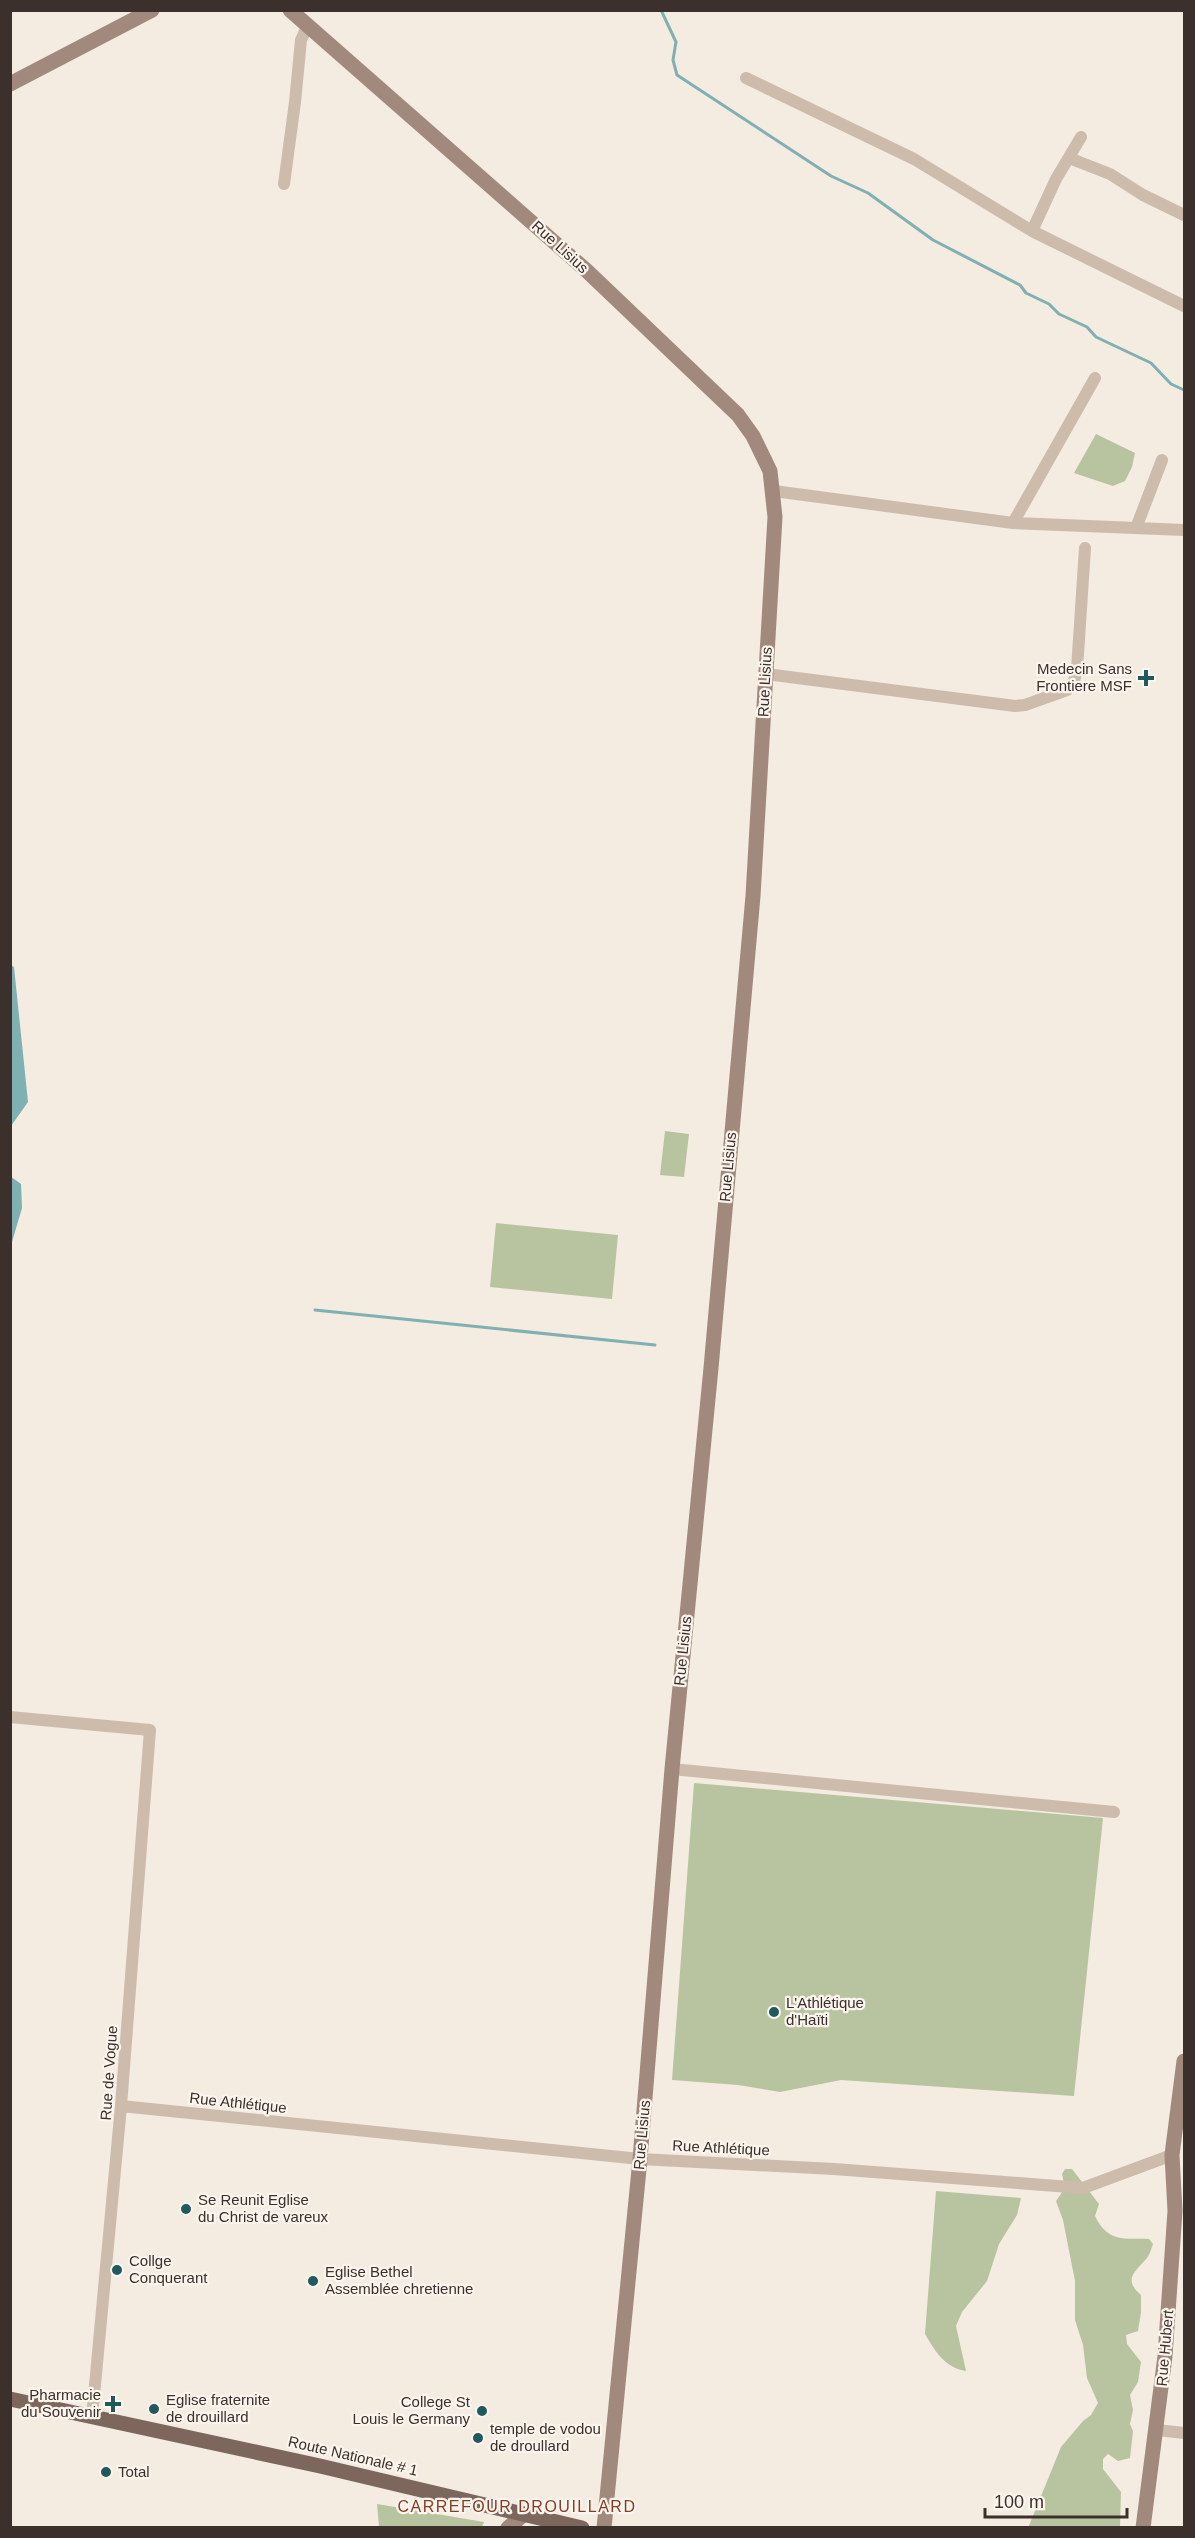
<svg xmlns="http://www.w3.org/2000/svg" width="1195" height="2538" font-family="Arial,sans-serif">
  <rect width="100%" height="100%" fill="#f4ebe1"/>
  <path fill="#b8c4a0" d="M1096,434L1135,453L1132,467L1125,481L1113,486L1074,473Z
    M665,1131L689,1134L684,1177L660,1175Z
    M496,1223L618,1235L612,1299L490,1287Z
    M694,1783L1103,1818L1074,2096L841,2080L780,2092L738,2085L672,2080Z
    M1065,2169H1072L1099,2204L1095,2216C1108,2243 1124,2238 1149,2239L1153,2244C1151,2249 1150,2254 1147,2258C1136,2271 1122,2279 1141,2295V2312L1138,2331L1126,2335L1127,2344L1141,2362L1138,2382L1130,2395L1133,2410L1130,2424L1133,2431L1130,2458L1118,2461L1108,2454L1103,2459V2469L1121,2492L1120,2527L1028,2528L1061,2447L1083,2421L1091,2415L1098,2403L1087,2378L1083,2345L1075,2320V2281L1063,2220L1056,2201L1065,2188L1062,2174Z
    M936,2191L1021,2198L1017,2215L999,2244L987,2281L962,2312L956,2326L966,2371C945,2368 935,2351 925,2334Z
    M377,2504L484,2522L482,2527H379Z"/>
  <path fill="#7fb0b2" d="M11,965L14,967L28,1102L11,1126Z
    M10,1176L21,1184L22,1208L12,1242Z"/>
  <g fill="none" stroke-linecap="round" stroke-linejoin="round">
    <path stroke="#7fb0b2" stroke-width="3" d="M661,10L676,42L673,60L677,75L831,176L868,193L933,240L1020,285L1026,293L1049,304L1059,314L1087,327L1096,337L1151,363L1171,384L1184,390
      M315,1310L655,1345"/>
    <path stroke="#cdbbac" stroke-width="12" d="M746,78L914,159L1032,231L1184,306
      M1069,158L1110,174L1143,195L1184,215
      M284,184L295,102L301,40L308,25
      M1032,231L1056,179L1081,137
      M774,491L1013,523L1184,530
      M1013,523L1095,378
      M1136,528L1162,460
      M766,674L1015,706L1025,705L1067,690L1074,681L1077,669L1085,548
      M10,1717L150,1730L121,2106L92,2417
      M672,1769L1114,1812
      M121,2106L640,2159L834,2169L1083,2188L1172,2155
      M1157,2430L1184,2433"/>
    <path stroke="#a18a7d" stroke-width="15" d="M290,10L587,271L738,415L753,436L770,471L775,517L753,896L711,1368L672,1769L640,2159L604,2528
      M10,84L152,10
      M508,2528L524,2514
      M1143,2528L1165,2356L1175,2211L1172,2155L1184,2061"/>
    <path stroke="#7d675c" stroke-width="15" d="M10,2399L320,2466L582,2528"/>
  </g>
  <g fill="#1f5a5e" stroke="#fbf5ee" stroke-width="2">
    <path d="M1143 669h6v6h6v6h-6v6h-6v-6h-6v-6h6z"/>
    <circle cx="774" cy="2012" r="6"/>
    <circle cx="186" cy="2209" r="6"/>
    <circle cx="117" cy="2270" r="6"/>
    <circle cx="313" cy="2281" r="6"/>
    <path d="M110 2395h6v6h6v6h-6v6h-6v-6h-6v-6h6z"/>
    <circle cx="154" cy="2409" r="6"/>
    <circle cx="482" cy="2411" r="6"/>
    <circle cx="478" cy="2438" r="6"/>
    <circle cx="106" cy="2472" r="6"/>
  </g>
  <g text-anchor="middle" stroke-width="4.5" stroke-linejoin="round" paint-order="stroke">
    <g font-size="15" fill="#3b302b" stroke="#fbf5ee">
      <text transform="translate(560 247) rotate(42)" y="5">Rue Lisius</text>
      <text transform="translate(765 682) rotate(-87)" y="5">Rue Lisius</text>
      <text transform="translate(728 1167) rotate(-85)" y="5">Rue Lisius</text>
      <text transform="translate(683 1651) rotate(-84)" y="5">Rue Lisius</text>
      <text transform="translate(109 2073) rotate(-86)" y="5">Rue de Vogue</text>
      <text transform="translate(238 2103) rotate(6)" y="5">Rue Athlétique</text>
      <text transform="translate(642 2135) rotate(-85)" y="5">Rue Lisius</text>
      <text transform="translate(721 2148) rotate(3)" y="5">Rue Athlétique</text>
      <text transform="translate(1165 2348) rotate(-85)" y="5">Rue Hubert</text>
      <text transform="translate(353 2456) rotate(13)" y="5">Route Nationale # 1</text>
    </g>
    <g font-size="15" fill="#3b302b" stroke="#fbf5ee" text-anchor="start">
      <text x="1132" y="674" text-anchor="end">Medecin Sans<tspan x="1132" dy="17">Frontiere MSF</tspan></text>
      <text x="786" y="2008">L'Athlétique<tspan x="786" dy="17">d'Haïti</tspan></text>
      <text x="198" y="2205">Se Reunit Eglise<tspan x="198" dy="17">du Christ de vareux</tspan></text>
      <text x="129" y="2266">Collge<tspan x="129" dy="17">Conquerant</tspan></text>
      <text x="325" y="2277">Eglise Bethel<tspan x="325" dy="17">Assemblée chretienne</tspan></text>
      <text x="101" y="2400" text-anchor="end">Pharmacie<tspan x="101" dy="17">du Souvenir</tspan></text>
      <text x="166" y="2405">Eglise fraternite<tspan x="166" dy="17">de drouillard</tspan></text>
      <text x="470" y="2407" text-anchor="end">College St<tspan x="470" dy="17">Louis le Germany</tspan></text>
      <text x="490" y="2434">temple de vodou<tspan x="490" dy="17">de droullard</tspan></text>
      <text x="118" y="2477">Total</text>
    </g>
    <g font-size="16" letter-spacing="1.5" fill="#8c3b22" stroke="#fbf5ee">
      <text x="517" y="2512">CARREFOUR DROUILLARD</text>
    </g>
  </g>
  <rect width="1195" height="2538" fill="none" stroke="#3b302b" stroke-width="24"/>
  <path d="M985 2508v9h142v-9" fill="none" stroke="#3b302b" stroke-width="3"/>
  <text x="994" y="2508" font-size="18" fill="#3b302b" stroke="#fbf5ee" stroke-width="4.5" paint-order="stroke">100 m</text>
</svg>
